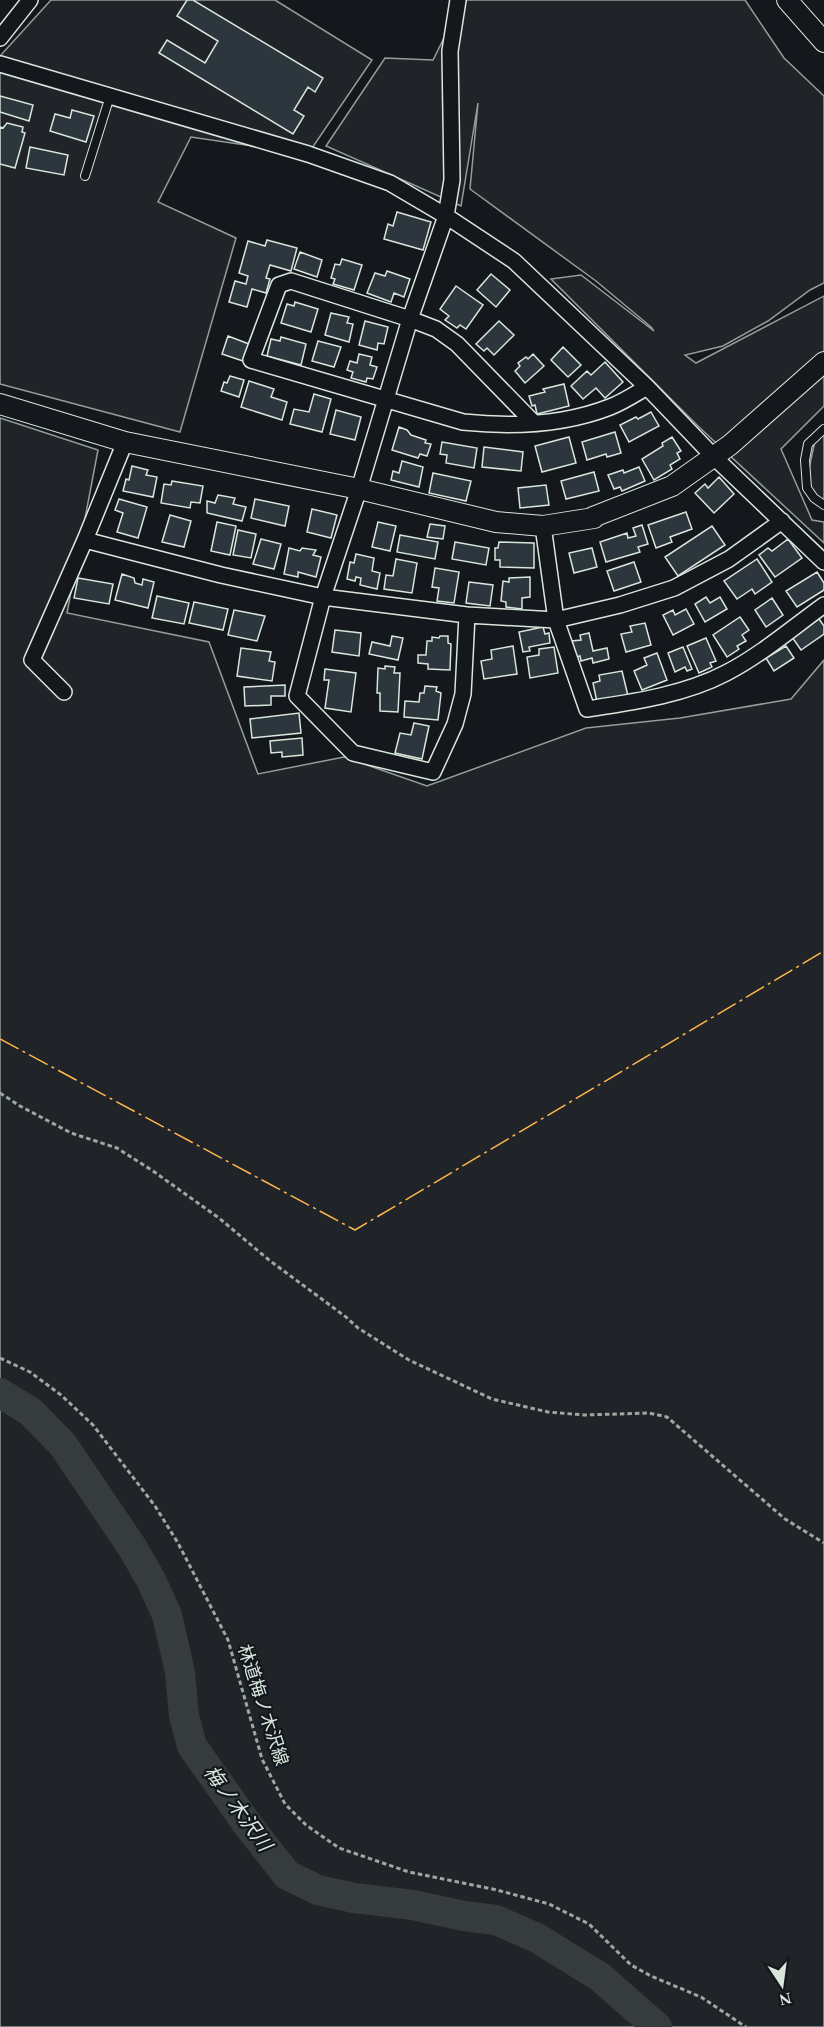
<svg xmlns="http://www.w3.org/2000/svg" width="824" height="2027" font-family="'Times New Roman','Noto Sans JP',serif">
  <rect width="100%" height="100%" fill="#14181c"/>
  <path fill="#202428" stroke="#939e99" stroke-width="1.5" d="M51,0H275L372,60L308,154L191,137L158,202L236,238L180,432L0,384V56Z
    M463,0H745L784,58L824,96V283L810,290L768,321L723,346L685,355L696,363L824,296V406L781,449L812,520L824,522V543L700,428L551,279L581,275L654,331L651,327L596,281L470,189L478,103L461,206L326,146L385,58L433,60Z
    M0,418L98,450L67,613L209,642L258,774L344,757L427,786L586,728L680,718L791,699L824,660V2027H0Z
    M824,429V504L819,501L806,483L816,436Z"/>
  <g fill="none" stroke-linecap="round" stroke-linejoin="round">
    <path stroke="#363b3e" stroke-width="30" d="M0,1393L31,1412L63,1445L132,1547L151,1580L167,1615L180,1672L184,1716L192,1746L250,1828L287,1875L318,1890L354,1898L413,1905L464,1916L496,1920L537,1938L600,1977L657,2027"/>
  </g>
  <path fill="#2c363c" stroke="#d8e6dc" stroke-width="1.5" d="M187,0H193L323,78L315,92L308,87L294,110L304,116L293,134L159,53L167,40L205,63L218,41L177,16Z
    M0,96L33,105L29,121L0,112Z
    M72,110L94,116L86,142L50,131L55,114L70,118Z
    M7,123L23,127L22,132L25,133L15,168L0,164V127L3,128Z
    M30,147L68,155L64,175L26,168Z
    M397,212L431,222L423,250L384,239L388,224L393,226Z
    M267,240L297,248L291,271L270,265L266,278L270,279L266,293L252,289L247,307L229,302L235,281L246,284L248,276L239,273L248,241L265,246Z
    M300,252L322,260L317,277L294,269Z
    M342,259L362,265L354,290L333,284L335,279L331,278L335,264L340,265Z
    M387,271L410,279L404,297L394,293L391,302L367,293L375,273L385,276Z
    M491,274L510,290L496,307L477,290Z
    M456,286L483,305L466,329L460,325L457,328L445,320L449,316L440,309Z
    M295,302L318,309L311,332L281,323L287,304L294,306Z
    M331,313L349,317L347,323L353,324L349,342L325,335Z
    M365,321L388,327L384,344L378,343L377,350L359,345Z
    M499,321L514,335L494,355L487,348L484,351L476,344Z
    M228,336L249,344L243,361L222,354Z
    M281,337L306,344L301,365L267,356L271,339L280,341Z
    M318,341L341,347L334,367L312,361Z
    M563,347L581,365L568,377L551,360Z
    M359,354L372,357L370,365L377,367L373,379L367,378L366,382L351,378L353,372L347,370L350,361L357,363Z
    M533,354L544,366L525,383L515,371L520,366L518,363L526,357L528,359Z
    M605,362L623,382L605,398L596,388L583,399L571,386L587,371L591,375Z
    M230,376L244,380L239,397L221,391L224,382L227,383Z
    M249,381L274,389L271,397L287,402L282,420L241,407Z
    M564,384L569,406L537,414L535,405L532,406L529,396L545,392L543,389Z
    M314,394L331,399L322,432L290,424L294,409L309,412Z
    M336,410L361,417L355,440L330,434Z
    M651,412L659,426L629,442L620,425L636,417L638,419Z
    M399,427L407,430L411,435L426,440L425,443L431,444L427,456L420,454L418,458L392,450Z
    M615,432L621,453L607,457L606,454L587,460L582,442Z
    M569,437L576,463L542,472L535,446Z
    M672,437L681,451L677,453L680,459L670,465L672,469L654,480L642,459L663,446L662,443Z
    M442,442L477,448L474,468L446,463L447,455L440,454Z
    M484,447L523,452L521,471L482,467Z
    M402,461L423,467L419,487L391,480L393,471L399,473Z
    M132,466L148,470L146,475L157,477L153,497L123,491L126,479L129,480Z
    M639,467L645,481L622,491L620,487L614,489L608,475L623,470L624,473Z
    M594,472L599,491L566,499L561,481Z
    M433,473L471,481L466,501L429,493Z
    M719,477L734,494L714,513L695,493L705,484L708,488Z
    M172,481L203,486L200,503L191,502L190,508L161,503L164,484L171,485Z
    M546,485L549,505L520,508L518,488Z
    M218,495L235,498L233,504L246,507L242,521L207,513V501L215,503Z
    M119,499L147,507L138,538L117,532L123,513L115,510Z
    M255,499L289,506L285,526L251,518Z
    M312,509L337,515L331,538L307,532Z
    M686,512L692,529L670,537L672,542L656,548L648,525Z
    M170,515L191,521L184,547L162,542Z
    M217,522L236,526L230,555L211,551Z
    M378,522L396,526L390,551L372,547Z
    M430,524L445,526L443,539L427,537Z
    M642,525L648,544L638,547L640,552L606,562L600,542L627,533L628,538L636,536L633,528Z
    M712,526L725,545L678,576L665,557Z
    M238,530L256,534L251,558L233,555Z
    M400,535L438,542L435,559L397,552Z
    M261,539L281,544L274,569L253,564Z
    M788,539L802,558L775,577L759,555L768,548L772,551Z
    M455,542L489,548L486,565L452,559Z
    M499,542L534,543V568L500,567V560H495V548H498Z
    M289,548L300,551L302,548L316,550L313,555L321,557L316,577L298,572V577L284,574Z
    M592,548L597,567L574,573L569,553Z
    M356,554L374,558L372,571L380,573L377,589L360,585L361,578L356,577L355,581L347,579L350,562L354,563Z
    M396,559L417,563L412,593L384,589L386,575L393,576Z
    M757,559L772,582L755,594L752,589L737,599L724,581Z
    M634,562L641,582L614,591L607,571Z
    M435,568L459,572L454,603L437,601L439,588L432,587Z
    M817,572L824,583V590L797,607L786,591Z
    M122,574L134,578L135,583L142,585L143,579L154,582L148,608L115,600Z
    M530,577V597L522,598V609L506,607V602L501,601L503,581L509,582V578Z
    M78,578L113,584L109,604L74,598Z
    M469,582L493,585L490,606L466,603Z
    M157,596L189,603L184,624L152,618Z
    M706,597L710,603L720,597L727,609L705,622L695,604Z
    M772,598L783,615L766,627L755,610Z
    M194,602L228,609L223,630L189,623Z
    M686,609L694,624L673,635L663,615L673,610L675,615Z
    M234,610L265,616L257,641L228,635Z
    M740,617L749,630L742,635L746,641L737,646L739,649L727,657L713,635Z
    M819,619L824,626V634L801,650L792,637Z
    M645,623L651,645L626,652L621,634L632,632L630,626Z
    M543,627L545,634L549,633L550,643L529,647L530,651L523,652L519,632Z
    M335,630L361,633L359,656L332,652Z
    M589,633L593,651L607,648L609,659L593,663L592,658L581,661L580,656L576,657L572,641L581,640L580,635Z
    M392,636L403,638L398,660L369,654L372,642L390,646Z
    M440,636H448V643L451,644L450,670L428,669V664L418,663V655H426L427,641H432V637L439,638Z
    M706,638L716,661L710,663L712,667L699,673L687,646Z
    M513,646L517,674L484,679L481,661L492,659L491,650Z
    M786,646L794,658L774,671L766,658Z
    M554,647L558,673L530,678L527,657L539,655V649Z
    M683,647L692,669L687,671L685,667L675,672L668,653Z
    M241,648L271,652L269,661L275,662L272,681L237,676Z
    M657,653L667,680L642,690L634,671L647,665L644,658Z
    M385,666L395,667L394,673H400L398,712L380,711V693H377L378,668L385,669Z
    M325,669L356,673L351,712L325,708L329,680H324Z
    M622,671L628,696L597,702L593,683L600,681L599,675Z
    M285,685V696H271V705L245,706L244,687Z
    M425,686L437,687L436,691L441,693L438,720L404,717L405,701L419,702L420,693H424Z
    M299,713L301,733L252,738L250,719Z
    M414,723L429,726L422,759L395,753L400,733L411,735Z
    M302,738L303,755L282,757V752L271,753L270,741Z"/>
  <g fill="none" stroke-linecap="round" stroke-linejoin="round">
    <defs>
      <path id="service" d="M85,176L110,96
        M824,429L808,444L805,460L807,488L814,498L824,505"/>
      <path id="minor" d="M458,0L450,51L452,180L446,216L410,319L359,489L323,597L297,696L353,753L433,772L455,724L463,694L467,615
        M0,38L30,0
        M0,64L308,154L390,183L446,216L514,261L647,387L713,456L824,562
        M534,423L457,344L436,329L410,319L291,281L279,285L251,360L463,422C511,427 564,425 610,407C623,402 635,394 647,387
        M125,442L85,540L221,575L323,597L467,615L556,620L620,605L674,588L729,559L782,521
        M543,526L556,620L587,709C633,702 684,695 726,673C761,655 792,628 824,605
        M64,692L32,660L85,540"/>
      <path id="tertiary" d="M787,0L824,42
        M0,404L125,442L359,489L496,522L543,526L594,518L593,517L672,486L730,445L824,362"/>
    </defs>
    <use href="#service" stroke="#d8e6dc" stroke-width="10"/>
    <use href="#minor" stroke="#d8e6dc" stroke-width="18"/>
    <use href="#tertiary" stroke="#d8e6dc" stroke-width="22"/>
    <path stroke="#9da8a2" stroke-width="3" stroke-dasharray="4.5 3" stroke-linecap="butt" d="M0,1093L20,1106L71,1133L117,1148L153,1171L219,1218L269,1260L346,1317L358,1328L409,1360L492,1399L548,1412L584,1415L649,1413L667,1417L785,1519L824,1543
      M0,1358L30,1372L61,1395L93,1425L155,1506L178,1543L228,1640L262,1759L285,1804L306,1825L339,1848L409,1872L497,1890L549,1904L589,1924L631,1965L651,1976L701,1997L746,2027"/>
    <use href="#service" stroke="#14181c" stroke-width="8"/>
    <use href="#minor" stroke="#14181c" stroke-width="15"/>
    <use href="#tertiary" stroke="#14181c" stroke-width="20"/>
    <path stroke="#ffb74d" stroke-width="1.5" stroke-dasharray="21 4.5 3 4.5" stroke-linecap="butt" d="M0,1039L355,1230L824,951"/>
  </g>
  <g text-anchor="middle" stroke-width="4.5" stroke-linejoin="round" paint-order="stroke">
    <g font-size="18" fill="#d8e6dc" stroke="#14181c">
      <text transform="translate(263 1705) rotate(72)" y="6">林道梅ノ木沢線</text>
    </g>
    <g font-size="20" font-style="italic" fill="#d8e6dc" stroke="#14181c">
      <text transform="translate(238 1808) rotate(54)" y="7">梅ノ木沢川</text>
    </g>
  </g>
  <g transform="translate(782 1985) rotate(167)" stroke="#14181c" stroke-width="4.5" paint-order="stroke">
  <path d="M0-4.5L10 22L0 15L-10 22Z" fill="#d8e6dc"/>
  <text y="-9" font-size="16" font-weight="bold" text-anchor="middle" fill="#d8e6dc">N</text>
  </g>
</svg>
